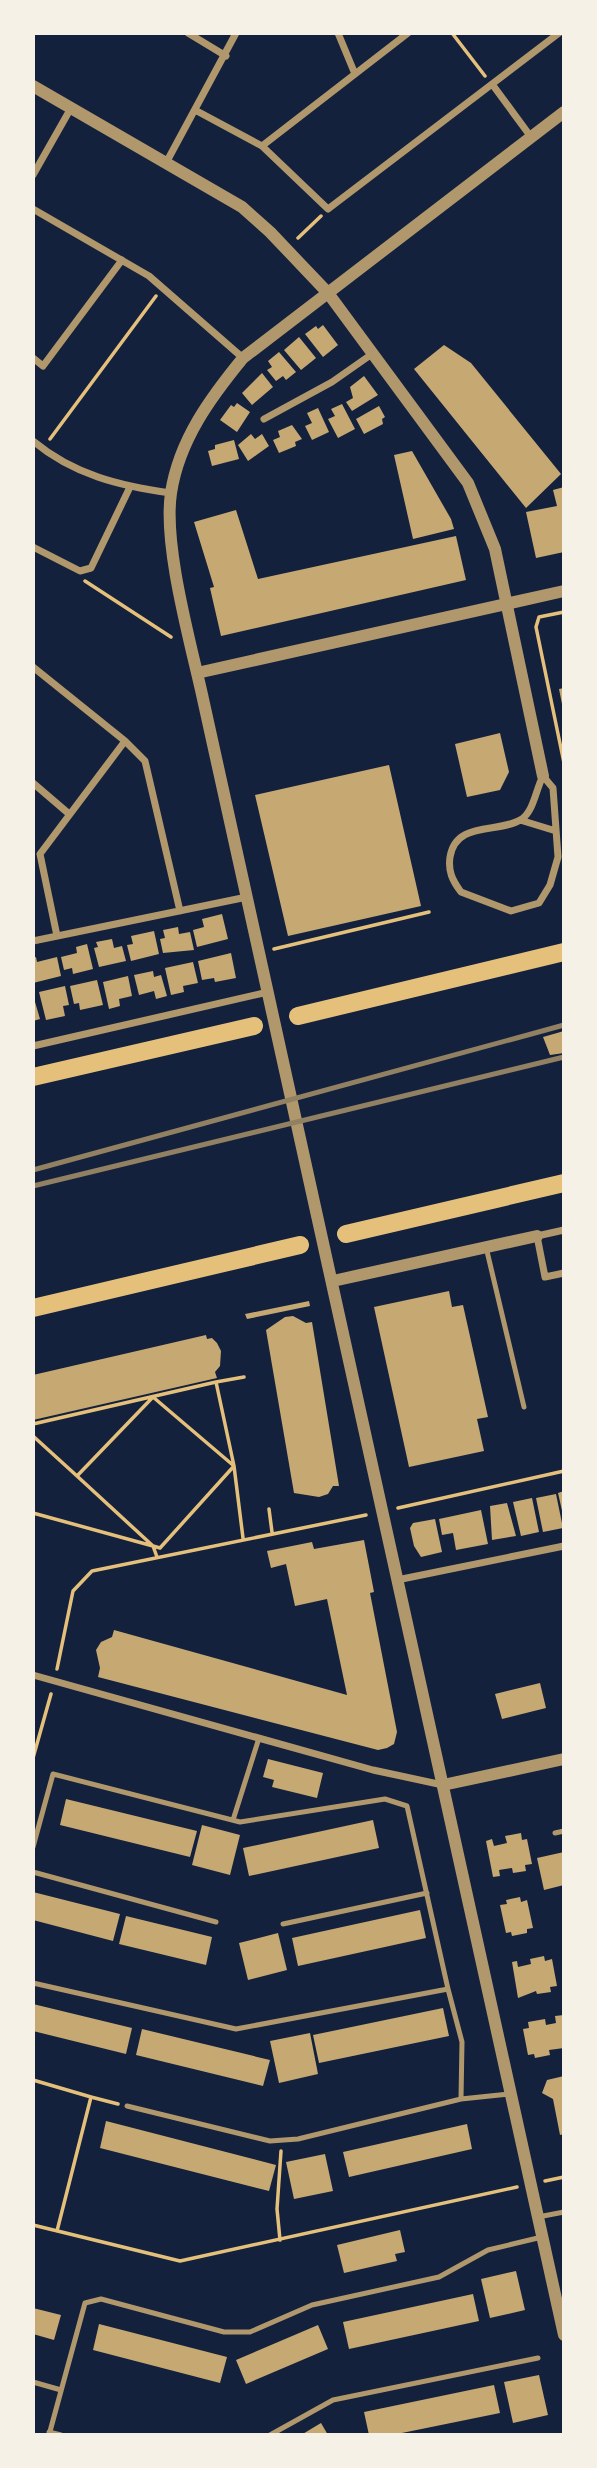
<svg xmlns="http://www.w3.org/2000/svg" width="597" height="2468" font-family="'Crimson Pro',serif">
  <rect width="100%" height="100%" fill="#14213d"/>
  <path fill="#c6a872" d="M323,325L338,345L323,357L305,334L316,326L318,329Z
    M299,337L316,358L301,370L284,350Z
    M444,345L471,363L561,474L526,508L414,369Z
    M279,352L296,372L286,380L283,376L276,381L267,370L272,367L268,361Z
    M262,373L273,387L252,405L242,393Z
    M364,376L378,395L352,411L346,402L353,398L350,387Z
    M237,403L250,412L237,432L220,420L231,405L234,407Z
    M342,404L355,429L338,438L328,419L335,416L331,409Z
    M379,406L385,417L382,419L383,424L364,434L356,419Z
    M318,408L329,432L312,440L305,426L312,423L307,413Z
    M292,425L302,439L295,442L296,446L279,453L273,440L280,437L278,431Z
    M251,434L255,439L262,434L269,446L248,461L238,445Z
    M234,440L239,459L212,466L208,451L215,449V445Z
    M412,451L451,519L454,529L413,539L394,455Z
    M564,487V552L536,558L526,512L557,506L553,490Z
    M236,510L258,579L456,536L466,580L221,636L210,588L214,587L194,522Z
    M564,688V709H563L559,689Z
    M500,733L509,772L500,790L467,797L455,744Z
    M389,765L421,906L288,936L255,795Z
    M222,914L228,939L197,947L193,930L204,927L202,919Z
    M178,927L179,934L190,932L194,950L163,953L160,939L165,938L163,930Z
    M154,931L159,954L131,961L127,945L133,944L131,936Z
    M112,939L114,948L122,946L126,961L99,967L94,948L98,947L96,942Z
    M87,944L93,969L73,974L72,968L64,970L61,957L77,953L76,947Z
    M231,953L236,978L215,982L214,978L202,980L198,961Z
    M36,957L37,962L57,957L61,976L33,983V958Z
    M193,962L198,983L183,986L184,992L171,995L165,968Z
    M153,971L154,977L161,975L167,996L156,999L154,991L139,995L134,975Z
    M128,976L132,996L119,999L120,1006L109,1009L103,982Z
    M97,980L103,1005L80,1010L79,1003L74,1004L70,986Z
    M65,986L69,1005L63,1006L65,1016L46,1020L39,992Z
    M33,995L40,1019L33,1021Z
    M564,1031V1053L550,1055L543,1037Z
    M449,1291L452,1307L463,1305L488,1417L477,1419L484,1451L409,1467L374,1307Z
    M309,1301L310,1306L247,1319L245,1314Z
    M293,1316L306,1323L312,1322L339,1486H333L328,1494L319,1497L294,1493L266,1330L285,1317Z
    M206,1335L207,1339L212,1338L217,1343L221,1351L220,1366L215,1372L217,1378L33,1420V1375Z
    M564,1491V1515H563L558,1493Z
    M556,1494L563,1528L543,1532L536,1498Z
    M532,1498L539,1532L521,1536L513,1502Z
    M507,1503L516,1536L492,1540L490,1506Z
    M481,1510L488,1544L456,1550L453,1533L442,1535L439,1519Z
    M435,1519L442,1552L421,1557L414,1546L410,1528L413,1523Z
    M364,1540L374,1592L370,1593L397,1732L394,1744L387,1748L378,1750L98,1677L100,1668L96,1650L101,1642L112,1637L114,1630L347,1695L327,1599L295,1606L286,1564L271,1568L267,1551L312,1542L314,1549Z
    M540,1683L546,1708L502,1719L495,1694Z
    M268,1759L323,1773L317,1798L272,1787L274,1780L263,1777Z
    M66,1799L197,1831L190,1857L60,1825Z
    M373,1820L379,1848L249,1876L243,1848Z
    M202,1825L240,1835L230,1875L192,1865Z
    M521,1833L522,1840L527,1839L532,1864L525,1865L526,1871L513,1873L512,1868L499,1870L500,1876L493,1877L486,1841L492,1839L494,1846L507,1843L505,1836Z
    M564,1852V1885L544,1890L537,1858Z
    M33,1892L120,1914L113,1941L33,1920Z
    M520,1897L521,1902L527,1900L533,1928L527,1929V1933L512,1936L511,1932L506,1933L500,1905L507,1904L506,1900Z
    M420,1910L426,1938L298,1966L292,1938Z
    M126,1916L212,1937L206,1965L119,1944Z
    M278,1933L287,1970L248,1980L239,1943Z
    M544,1956L545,1961L552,1959L557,1986L550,1987L551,1992L537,1994L536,1991L518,1998L512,1962L517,1961L518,1967L531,1964L530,1959Z
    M33,2004L132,2028L126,2054L33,2031Z
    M443,2008L449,2036L319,2063L313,2035Z
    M564,2015V2048L549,2050L550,2055L535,2058L534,2054L528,2055L523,2029L529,2028L528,2022L545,2019L546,2025L556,2023L555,2016Z
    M142,2029L270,2060L263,2086L136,2055Z
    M310,2033L318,2074L279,2083L270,2041Z
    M564,2076V2134L560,2135L553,2099L542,2093L547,2080Z
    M106,2121L276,2165L269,2191L100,2148Z
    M467,2124L472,2149L349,2177L343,2152Z
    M325,2154L333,2191L294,2199L286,2162Z
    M400,2230L405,2252L395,2254L397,2261L344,2273L337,2245Z
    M516,2271L525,2310L490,2318L481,2279Z
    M473,2294L479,2321L349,2349L343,2322Z
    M33,2308L61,2315L54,2340L33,2334Z
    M99,2324L227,2357L220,2383L93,2350Z
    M318,2325L328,2349L246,2384L236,2360Z
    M539,2375L548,2415L513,2423L504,2382Z
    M494,2385L500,2413L392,2435H369L364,2412Z
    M321,2423L328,2435H301Z"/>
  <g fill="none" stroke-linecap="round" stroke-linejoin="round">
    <path stroke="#e5c07b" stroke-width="3.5" d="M452,33L485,76
      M298,238L321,216
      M50,439L156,296
      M85,581L171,637
      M564,612L539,617L536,627L564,763
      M274,949L429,912
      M216,1382L244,1377
      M33,1424L216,1382L234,1466L243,1538
      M33,1436L77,1476L153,1397L234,1466L160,1548L153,1546L77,1476
      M398,1508L564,1471
      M269,1509L272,1532
      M33,1513L153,1546L157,1557
      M57,1669L73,1591L92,1571L366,1515
      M33,1758L51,1694
      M33,2080L91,2097
      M545,2181L564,2177
      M33,2225L180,2261L517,2187
      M57,2231L91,2097L118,2104
      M280,2240L277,2209L281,2151"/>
    <path stroke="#b1986c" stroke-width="5" d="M486,1247L524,1407
      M233,1820L259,1738
      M555,1833L564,1831
      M33,1847L53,1774L240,1822L385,1799L407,1806L448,1989L236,2029L33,1983
      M33,1872L216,1922
      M283,1924L427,1893
      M448,1989L462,2042L461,2099L509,2094
      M127,2106L270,2141L298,2139L461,2099
      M538,2217L564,2212
      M33,2382L61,2390
      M49,2432L61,2435
      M49,2435L85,2303L101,2299L224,2332H250L312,2305L439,2277L488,2250L542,2237
      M270,2435L333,2400L538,2358"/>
    <path stroke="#b1986c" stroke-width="7" d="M188,33L226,56
      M338,33L355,74
      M492,84L531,137
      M195,110L262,146L328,209L559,33
      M262,146L408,33
      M166,163L236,33
      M33,175L71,108
      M33,209L149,276L243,358
      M33,358L43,366L122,260
      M264,419L332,382L372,354
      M33,441C74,475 120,486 171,493
      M33,547L80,571L91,568L130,487
      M33,667L125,741
      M543,776L553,788L558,857L550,885L539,903L511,911L461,892C452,880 448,871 450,857C456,820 499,834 522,819C534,810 536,789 543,776Z
      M33,783L68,813
      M520,820L556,831
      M57,936L40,854L125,741L145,761L180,911
      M33,941L247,897
      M33,1046L268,992
      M564,1230L537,1236L545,1277L564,1273
      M397,1580L564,1546
      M33,1675L373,1770L443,1785"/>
    <path stroke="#b1986c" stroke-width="12" d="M33,86L242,207L270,232L328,293L468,483L495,549L543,776
      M564,112L243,358C211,397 179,440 171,493C163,546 191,644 203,699L564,2335
      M197,673L564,591
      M333,1281L537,1236
      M443,1785L564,1759"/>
    <path stroke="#e5c07b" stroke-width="18" d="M298,1016L564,952
      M33,1077L254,1026
      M346,1234L564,1183
      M33,1308L300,1245"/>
    <path stroke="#918062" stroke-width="5" d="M33,1170L564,1025
      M33,1186L564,1057"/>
  </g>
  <rect width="597" height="2468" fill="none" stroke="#f6f1e7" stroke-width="70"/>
</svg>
